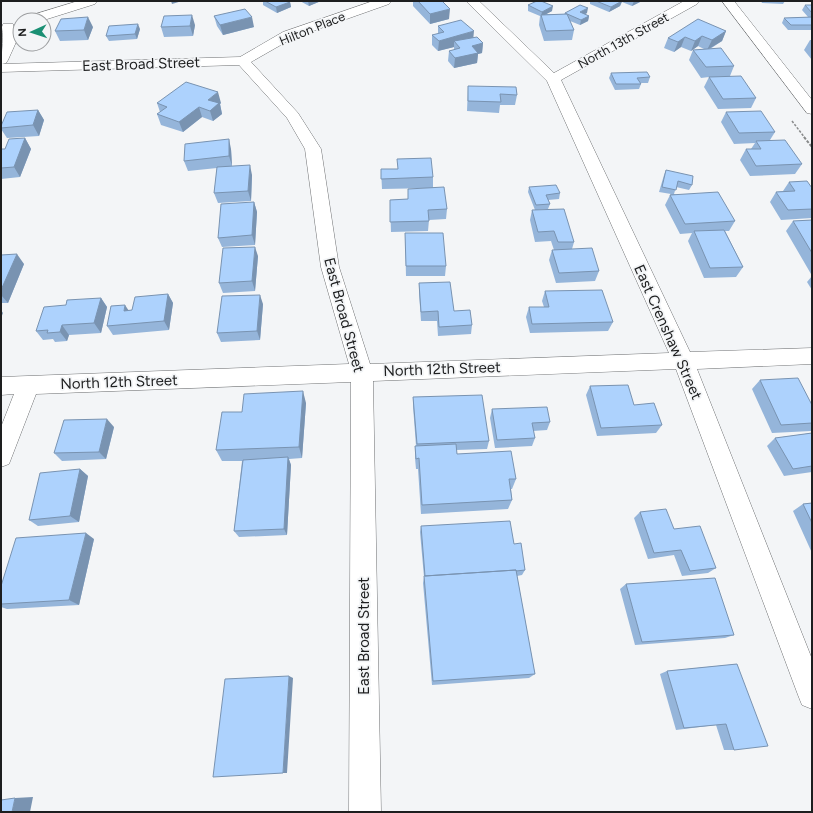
<svg xmlns="http://www.w3.org/2000/svg" width="813" height="813" font-family="Figtree,sans-serif">
  <rect width="100%" height="100%" fill="#f3f5f7"/>
  <g fill="none" stroke-linecap="round" stroke-linejoin="round">
    <defs>
      <path id="minor" d="M78,1H97L95,4L44,20H25L26,17Z
        M373,1H391L389,4L293,38L251,62L298,113L321,149L339,267L370,364L669,353L547,81L466,1H479L554,73L684,1H699L697,4L561,80L690,352L812,348V364L697,369L812,659V709L802,705L798,695L676,369L373,381L381,812H349L351,382L36,394L9,464L1,467V427L14,394L1,395V377L349,364L321,267L305,149L287,118L239,65L1,72C1,57 4,41 2,27L3,24H13L17,40L8,60L6,63L2,64L240,57L283,32Z
        M722,1H734L812,100V114L807,113Z"/>
    </defs>
    <use href="#minor" stroke="#6f7173" stroke-width="1"/>
    <path stroke="#87898a" stroke-width="1.5" stroke-dasharray="2.5 1.5" stroke-linecap="butt" d="M792,121L805,138"/>
    <path stroke="#87898a" stroke-width="2" stroke-dasharray="3 1.5" stroke-linecap="butt" d="M804,137L812,147"/>
    <use href="#minor" fill="#fff" fill-rule="evenodd"/>
  </g>
  <path fill="#95b5da" d="M263,1H288L290,2L291,7L277,13L263,5Z
    M300,1H321L309,6Z
    M413,1H442L449,19L430,24L413,6Z
    M590,1H642L632,6L622,2L620,6L609,12L590,4Z
    M761,1H785L783,4L762,3Z
    M528,5L552,11L546,14H564L565,13H587L585,14L589,16L588,21L580,25L570,21L574,30L572,40L544,41L539,25L540,16L528,11Z
    M805,5H812V30H788L782,23L784,18L808,17L802,10Z
    M214,16L254,27L223,35L217,26Z
    M195,25L193,36L164,37L161,27Z
    M438,26L473,37L483,43L482,53L478,54L477,63L454,68L448,61L449,51L454,50V47L438,51L432,45V35L438,34Z
    M93,27L88,40L60,41L55,31Z
    M140,29L137,39L109,41L106,36Z
    M726,31L722,41L710,49L734,66L730,76L756,98L751,108L718,109L704,87L709,77L701,78L689,60L693,50L704,49L698,46L691,51L681,47L674,52L664,48L668,38Z
    M810,40H812V60L804,50Z
    M611,73L650,77L648,83H640L641,84L639,89L615,90L609,78Z
    M468,86L517,95L515,105H500L499,113L467,111Z
    M157,103H221L220,104L222,114L213,121L202,117L183,132L161,125L157,114L160,112Z
    M38,110L44,120L39,136L7,138L1,129V126Z
    M726,112L775,132L770,140L802,164L795,174L750,176L740,160L746,149H751L755,143L734,144L721,122Z
    M25,138L31,149L20,177L1,179V149H5Z
    M231,149L232,166L252,175L251,201L218,203L214,193L217,168L188,171L184,161Z
    M381,169L433,177V188L382,189Z
    M666,170L692,185L689,190L676,187L674,194L735,221L729,231H725L743,267L736,277L704,278L688,241L692,233L680,234L665,205L670,195L671,194L659,192L664,175Z
    M789,182L812,188V218L781,220L770,202L776,192L783,191Z
    M529,187L560,193L559,199L548,200L550,204L548,209L537,210L574,242L572,249L599,271L595,281L556,283L549,260L552,250H554L551,241L535,242L530,220L532,210H535L528,192Z
    M408,189L447,209L446,219L429,220L428,231L391,232L390,200L408,199Z
    M254,202L257,212L255,245L222,247L218,238Z
    M812,220V274H811L786,231L793,221Z
    M405,233L446,266L445,276H406Z
    M1,255L24,264L8,303H1Z
    M258,256L255,291L223,293L219,283Z
    M812,276V290L807,282Z
    M419,283L472,325L471,334L438,336L437,321H421L419,293Z
    M545,291L613,322L608,331L530,333L526,317L529,307H544L542,301Z
    M168,294L173,303L169,330L113,335L107,326L129,310H132Z
    M101,298L107,307L101,333L69,335L67,341L55,342L53,339L43,340L36,331L66,305Z
    M263,304L260,340L221,342L217,333Z
    M760,380L812,405V430L811,431L772,433L752,389Z
    M590,386L634,405L662,425L656,433L597,436L586,395Z
    M413,397L489,441L487,449L456,450L457,454L516,479L512,489H511L512,500L508,509L421,514L418,469H416L415,458V446H416L413,406Z
    M306,403L302,458L289,459L291,465L287,535L239,537L234,531L242,461H222L216,450L242,412Z
    M492,409L550,422L547,430L533,431L535,438L532,446L495,448L490,418Z
    M114,427L106,459L62,461L54,453Z
    M812,433V472L784,476L767,446L775,438Z
    M80,469L88,476L79,522L38,526L29,520Z
    M812,503V553L793,511L803,504Z
    M640,512L674,529L716,568L708,573L682,576L674,555L648,559L634,518Z
    M421,526L514,544L525,570L522,575L517,576L535,674L529,678L432,685L423,583L424,577L420,532Z
    M94,539L79,605L7,609L1,607V586Z
    M626,584L734,635L725,638L635,645L620,589Z
    M737,664L734,750H724L716,725L676,730L660,674L667,671Z"/>
  <path fill="#7993b1" d="M171,1H182L172,4Z
    M308,1H321L309,6Z
    M622,1L620,6L609,12L611,7Z
    M634,1H642L632,6Z
    M290,2L291,7L277,13L276,7Z
    M553,6L552,11L541,17L542,12Z
    M588,8L587,13L579,17L580,12Z
    M450,9L449,19L430,24V14Z
    M192,15L195,25L193,36L190,26Z
    M589,16L588,21L580,25L581,20Z
    M88,17L93,27L88,40L84,30Z
    M252,17L254,27L223,35L220,25Z
    M138,24L140,29L137,39L135,34Z
    M474,31L473,41H454V47L438,51L439,41Z
    M726,31L722,41L707,50L712,40Z
    M702,36L698,46L691,51L695,41Z
    M685,37L681,47L674,52L678,42Z
    M483,43L482,53L478,54L477,63L454,68L455,58L472,46Z
    M218,92L221,103L220,104L222,114L213,121L210,111L208,100Z
    M199,107L202,117L183,132L179,122Z
    M38,110L44,120L39,136L33,125Z
    M25,138L31,149L20,177L14,167Z
    M229,139L231,149L232,166L229,156Z
    M250,165L252,175L251,201L248,191Z
    M254,202L257,212L255,245L252,235Z
    M255,247L258,256L255,291L252,281Z
    M17,254L24,264L8,303L1,295V290Z
    M168,294L173,303L169,330L164,321Z
    M260,295L263,304L260,340L257,331Z
    M101,298L107,307L101,333L94,323Z
    M125,305L131,314L124,311Z
    M1,310L3,313L1,318Z
    M62,325L69,335L67,341L60,332Z
    M303,391L306,403L302,458L299,447Z
    M107,419L114,427L106,459L99,452Z
    M288,457L291,465L287,535L284,529Z
    M80,469L88,476L79,522L70,516Z
    M86,533L94,539L79,605L69,600Z
    M289,676L293,678L287,773H283Z
    M33,797L30,812H12L15,798Z"/>
  <path fill="#add2fd" stroke="#7993b1" d="M265,1H288L290,2L276,7Z
    M418,1H442L450,9L430,14Z
    M537,1H541L553,6L542,12L528,5Z
    M596,1H622L611,7Z
    M580,5L588,8L580,12L589,16L581,20L565,13Z
    M805,5H812V13Z
    M245,9L252,17L220,25L214,16Z
    M567,14L574,30L546,31L541,15Z
    M192,15L190,26L161,27L164,16Z
    M88,17L84,30L55,31L61,19Z
    M812,17V25H791L784,18Z
    M698,19L726,31L712,40L702,36L695,41L685,37L678,42L668,38Z
    M461,20L474,31L439,41L432,35L444,32L438,26Z
    M138,24L135,34L106,36L109,26Z
    M477,37L483,43L472,46L478,53L455,58L449,51L460,48L454,41Z
    M721,48L734,66L706,67L693,50Z
    M647,72L650,77L637,78L641,84H616L611,73Z
    M741,76L756,98L723,99L709,77Z
    M186,82L218,92L208,100L219,103L210,111L199,107L179,122L157,114L167,107L157,103Z
    M468,86L516,87L517,95L500,94L501,102L468,101Z
    M38,110L33,125L1,128V126L7,112Z
    M761,111L775,132L739,133L726,112Z
    M25,138L14,167L1,168V149H5L9,139Z
    M229,139V156L184,161L185,144Z
    M785,140L802,164L756,166L746,149H761L756,141Z
    M431,158L433,177L381,179V169H398L397,159Z
    M250,165L248,191L214,193L217,167Z
    M666,170L693,176L692,185L678,181L676,190L662,187Z
    M807,181L812,188V209L788,210L776,192L795,191L789,182Z
    M556,185L560,193L546,195L550,204L536,205L529,187Z
    M444,187L447,209L428,210L429,221L390,222V200L408,199V189Z
    M718,192L735,221L685,224L670,195Z
    M254,202L252,235L218,238L221,204Z
    M564,209L574,242H558L554,231L538,232L532,210Z
    M812,220V253L793,221Z
    M724,230L743,267L710,268L694,231Z
    M405,233H443L446,266H406Z
    M255,247L252,281L219,283L223,248Z
    M592,248L599,271L559,273L552,250Z
    M17,254L1,290V255Z
    M450,282L454,311L470,310L472,325L439,327L438,311L421,312L419,283Z
    M602,290L613,322L532,324L529,307H549L545,291Z
    M168,294L164,321L107,326L111,306L125,305L124,311L132,310L135,297Z
    M260,295L257,331L217,333L222,296Z
    M101,298L94,323L62,325L60,332L47,333L48,330L36,331L44,307L66,305L67,300Z
    M798,378L812,405V423L781,425L760,380Z
    M628,385L634,405L654,403L662,425L601,428L590,386Z
    M303,391L299,447L216,450L222,412H242L244,394Z
    M482,395L489,441L417,444L413,397Z
    M547,407L550,422L532,423L535,438L497,440L492,409Z
    M107,419L99,452L54,453L64,420Z
    M812,433V466L793,469L775,438Z
    M456,444L457,454L511,451L516,479H509L512,500L422,505L419,458L416,459L415,446Z
    M288,457L284,529L234,531L243,460Z
    M80,469L70,516L29,520L40,473Z
    M812,503V523L803,504Z
    M666,509L674,529L700,526L716,568L690,571L681,550L654,553L640,512Z
    M510,521L514,544L521,543L525,570L516,571V570L425,576L421,526Z
    M86,533L69,600L1,604V586L16,538Z
    M516,570L535,674L433,681L424,576Z
    M715,578L734,635L642,642L626,584Z
    M737,664L768,746L734,750L726,724L684,728L667,671Z
    M289,676L283,773L213,777L225,679Z
    M15,798L12,812H1V800Z"/>
  <g text-anchor="middle" stroke-width="3.5" stroke-linejoin="round" paint-order="stroke">
    <g font-size="13" fill="#1d1e1f" stroke="#f3f5f7">
      <text transform="translate(312 28) rotate(-22)" y="5">Hilton Place</text>
      <text transform="translate(623 40) rotate(-29)" y="5">North 13th Street</text>
    </g>
    <g font-size="15" fill="#1d1e1f" stroke="#f3f5f7">
      <text transform="translate(141 64) rotate(-2)" y="5">East Broad Street</text>
      <text transform="translate(344 315) rotate(75)" y="5">East Broad Street</text>
      <text transform="translate(668 332) rotate(66)" y="5">East Crenshaw Street</text>
      <text transform="translate(442 369) rotate(-2)" y="5">North 12th Street</text>
      <text transform="translate(119 382) rotate(-2)" y="5">North 12th Street</text>
      <text transform="translate(364 636) rotate(-90)" y="5">East Broad Street</text>
    </g>
  </g>
  <rect width="813" height="813" fill="none" stroke="#1d1e1f" stroke-width="4"/>
  <g transform="translate(32 32) rotate(267)"><circle r="19" fill="#f3f5f7" stroke="#9d9fa1"/>
  <path d="M0-3L7 15L0 10L-7 15Z" fill="#1a9074"/>
  <text y="-6" font-size="11" font-weight="bold" text-anchor="middle" fill="#1d1e1f">N</text>
  </g>
</svg>
